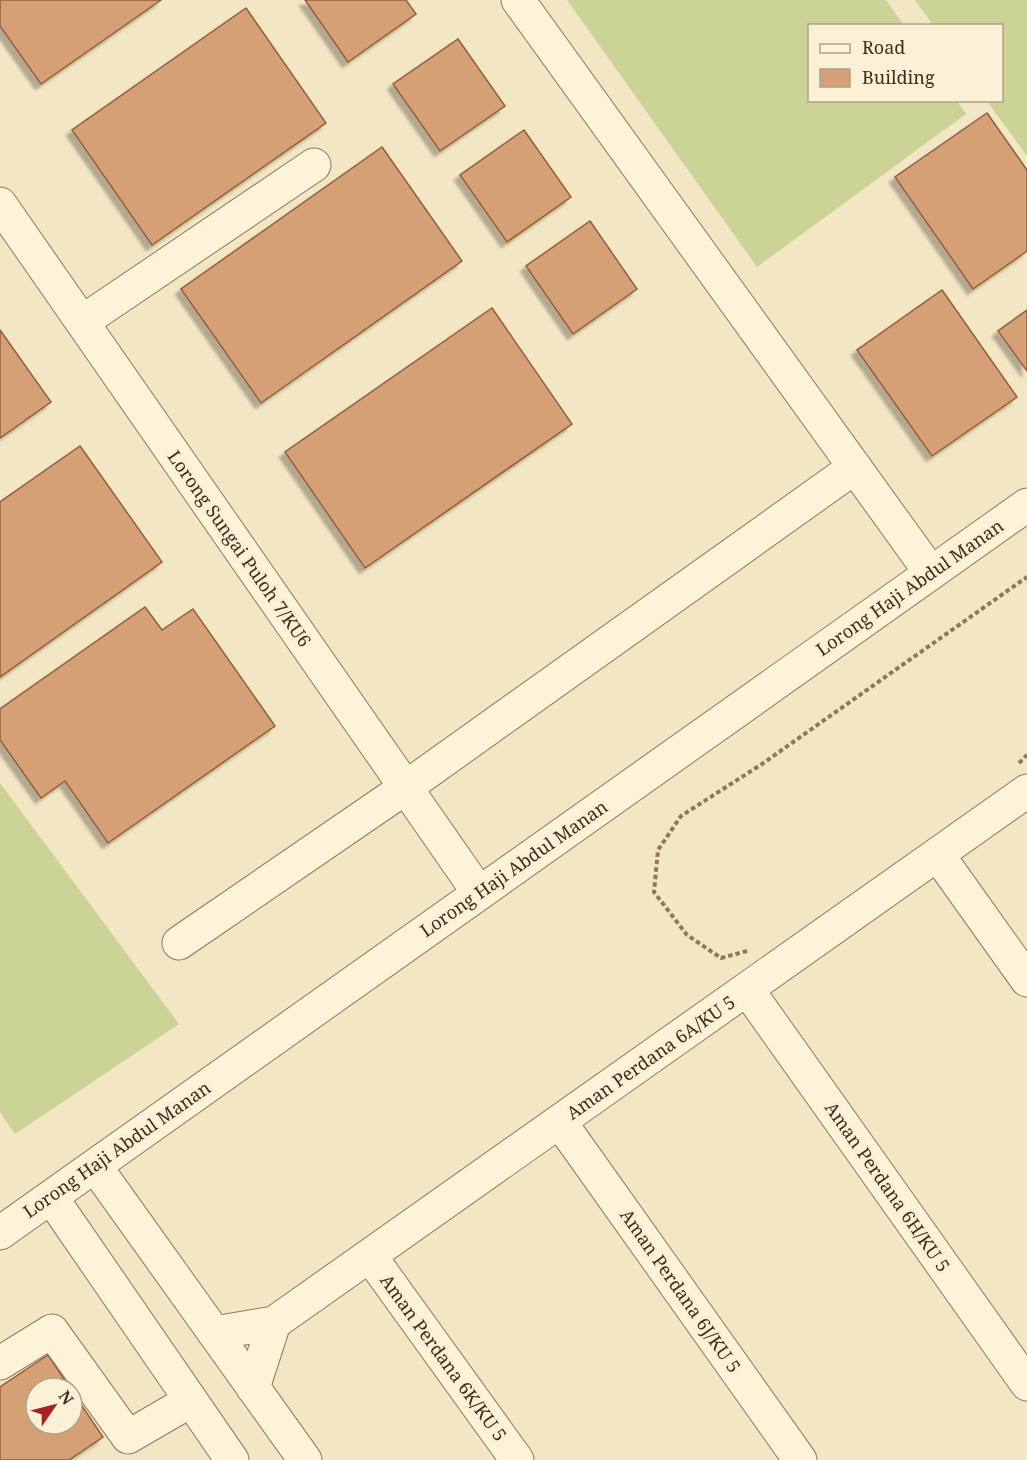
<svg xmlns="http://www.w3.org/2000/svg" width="1027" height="1460" font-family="'Noto Serif',serif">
  <defs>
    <filter id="shadow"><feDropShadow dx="-5.5" dy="5.5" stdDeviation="1.5" flood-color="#0004"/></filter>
  </defs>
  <rect width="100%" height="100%" fill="#f3e6c4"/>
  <path fill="#cbd396" d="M567,0H886L904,25L810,26V100L957,101L966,114L757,267Z
    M915,0H1027V156L987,101L1002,100V26L933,25Z
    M0,783L179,1024L15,1134L0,1112Z"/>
  <path fill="#d6a076" stroke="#935f3b" stroke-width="1.5" filter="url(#shadow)" d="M0,0H161L41,84L0,26Z
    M305,0H406L416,14L348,62Z
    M246,8L326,123L152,245L72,130Z
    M458,39L505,106L440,151L393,84Z
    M987,113L1027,170V251L973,289L895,177Z
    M524,130L571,197L507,242L460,175Z
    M382,147L462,261L261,403L181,289Z
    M590,221L637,289L573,334L526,266Z
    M942,290L1017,397L932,456L857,350Z
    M492,308L572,424L365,568L285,452Z
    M1027,310V371L998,331Z
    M0,330L51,402L0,438Z
    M80,446L162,562L0,677V502Z
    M145,607L162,630L193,609L275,726L108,843L65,781L41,798L0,740V709Z
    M48,1355L70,1388H36V1424H72V1391L103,1437L69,1460H0V1387Z"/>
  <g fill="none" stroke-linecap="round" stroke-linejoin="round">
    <defs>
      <path id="minor" d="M518,0L931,573
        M0,204L479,893
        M82,322L314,165
        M938,855L1027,980
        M179,943L405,788L855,467
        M747,989L1027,1384
        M560,1122L800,1460
        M95,1166L305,1460
        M51,1197L232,1460
        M0,1233L1027,505
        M370,1256L517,1460
        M214,1333L274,1323L1027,791
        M0,1363L52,1331L128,1437L190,1401
        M253,1388L274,1323"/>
    </defs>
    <use href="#minor" stroke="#917758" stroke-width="35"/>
    <path stroke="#917758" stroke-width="4" stroke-dasharray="4.5 3" stroke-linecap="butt" d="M1019,763L1027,755
      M747,951L721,958L687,935L654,892L658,850L681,816L762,764L1027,577"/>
    <use href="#minor" stroke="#fcf3d9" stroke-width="33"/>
  </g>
  <g text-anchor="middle" stroke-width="6" stroke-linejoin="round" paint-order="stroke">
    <g font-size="18" fill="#3f2e1d" stroke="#f9f0d5">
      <text transform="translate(239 549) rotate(55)" y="6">Lorong Sungai Puloh 7/KU6</text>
      <text transform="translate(910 588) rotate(-35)" y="6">Lorong Haji Abdul Manan</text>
      <text transform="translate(514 869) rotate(-35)" y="6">Lorong Haji Abdul Manan</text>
      <text transform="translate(651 1058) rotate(-35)" y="6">Aman Perdana 6A/KU 5</text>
      <text transform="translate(117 1150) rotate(-35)" y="6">Lorong Haji Abdul Manan</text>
      <text transform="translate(887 1187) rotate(55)" y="6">Aman Perdana 6H/KU 5</text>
      <text transform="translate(680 1291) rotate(55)" y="6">Aman Perdana 6J/KU 5</text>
      <text transform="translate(443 1358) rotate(54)" y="6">Aman Perdana 6K/KU 5</text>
    </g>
  </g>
  <rect x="808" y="24" width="195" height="78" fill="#f9f0d5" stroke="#afa28b" stroke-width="1.5"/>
  <rect x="820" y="44" width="30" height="9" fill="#fcf3d9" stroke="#afa28b" stroke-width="1.5"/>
  <text x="862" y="54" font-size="18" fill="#3f2e1d">Road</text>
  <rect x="820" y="69" width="30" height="18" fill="#d6a076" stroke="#afa28b" stroke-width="1.5"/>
  <text x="862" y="84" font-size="18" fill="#3f2e1d">Building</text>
  <g transform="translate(54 1406) rotate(55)"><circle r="28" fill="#f9f0d5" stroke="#afa28b" stroke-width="1.5"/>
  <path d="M0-4.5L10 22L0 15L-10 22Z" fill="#a72220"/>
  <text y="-9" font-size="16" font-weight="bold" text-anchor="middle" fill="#3f2e1d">N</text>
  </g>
</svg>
